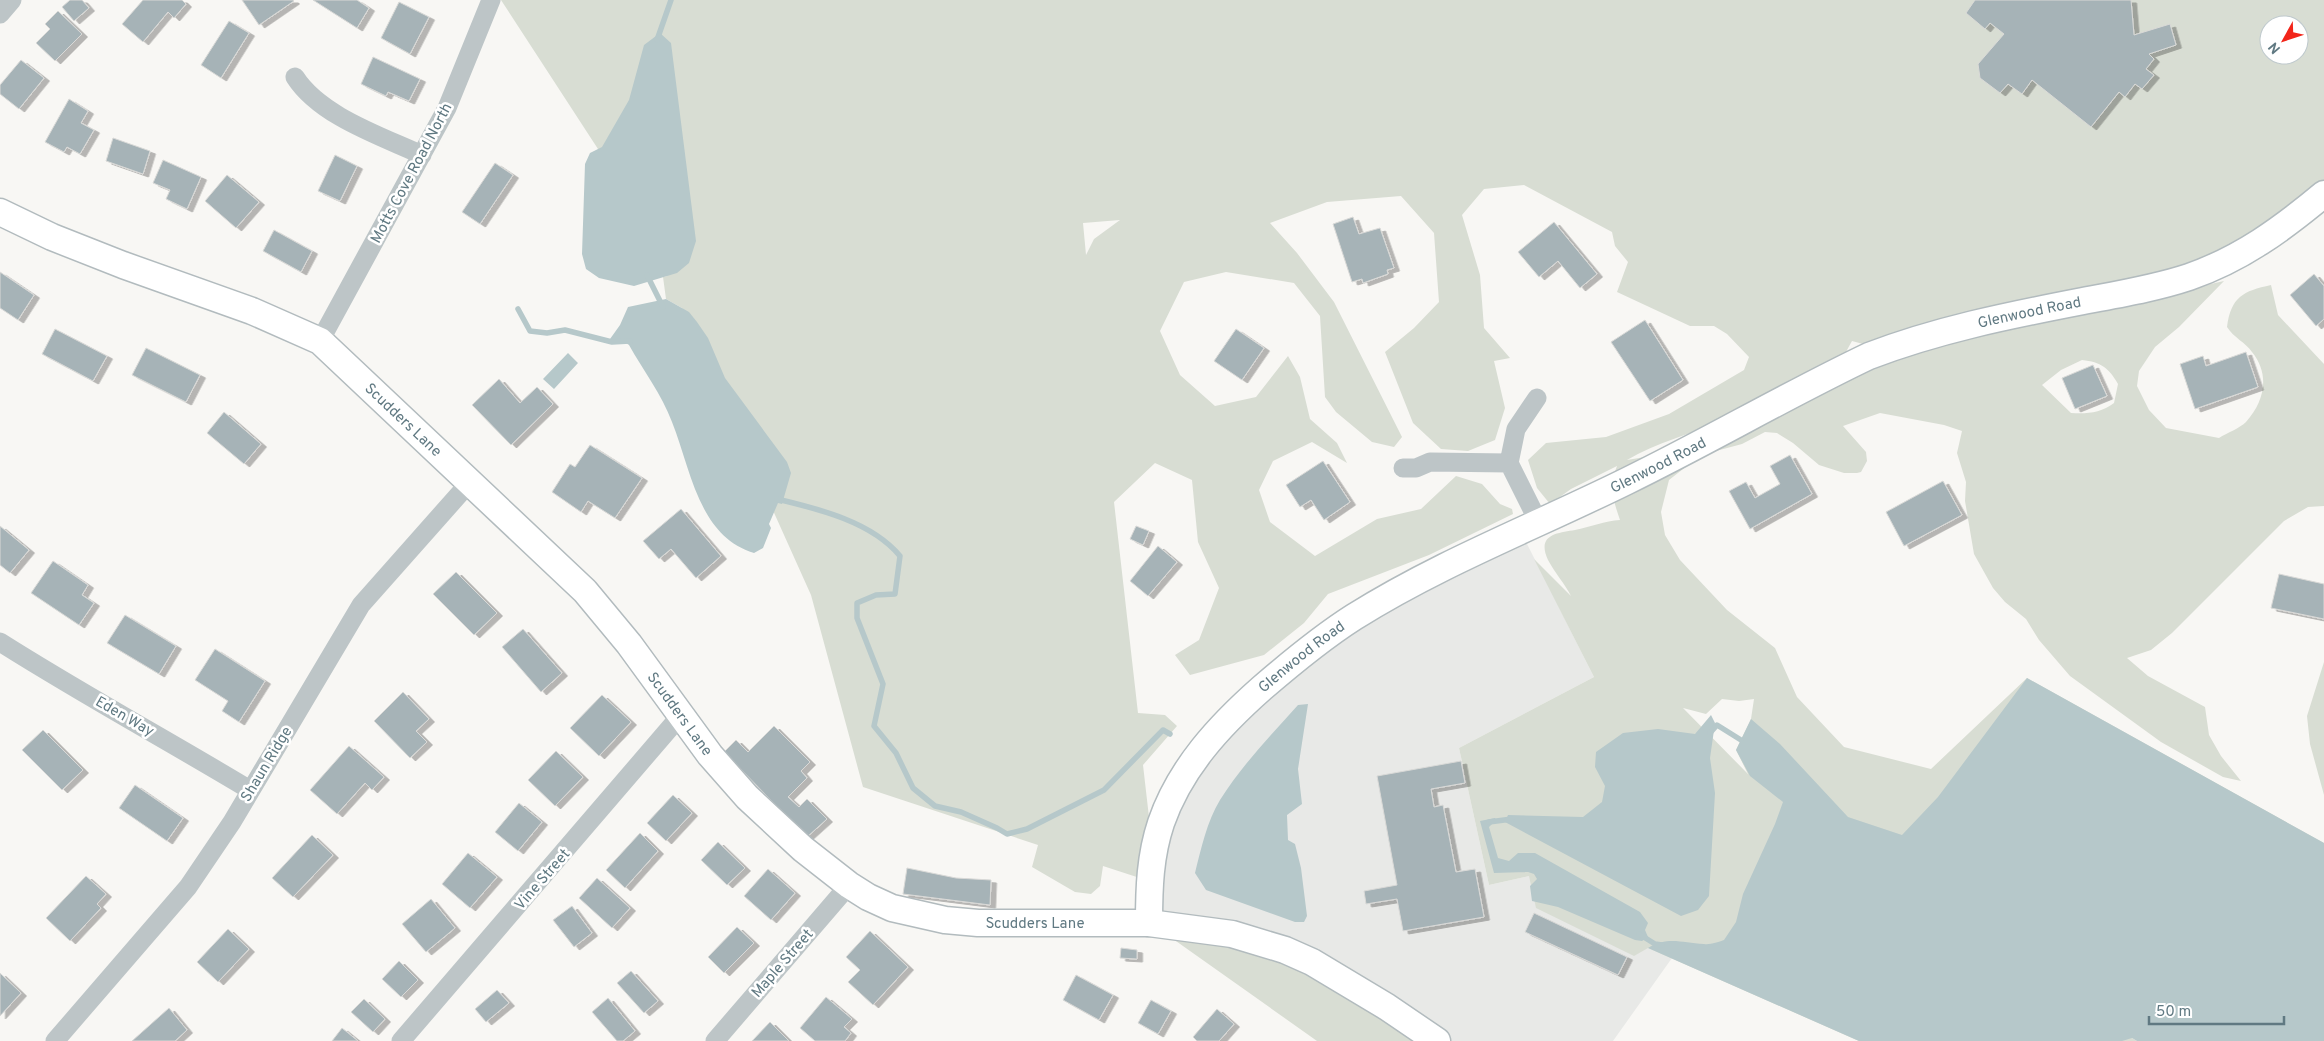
<svg xmlns="http://www.w3.org/2000/svg" width="2324" height="1041" font-family="Overpass,sans-serif">
  <defs>
    <filter id="shadow"><feDropShadow dx="5.5" dy="3" stdDeviation="0" flood-color="#0004"/></filter>
  </defs>
  <rect width="100%" height="100%" fill="#f8f7f4"/>
  <path fill="#e8e9e7" d="M1521,532L1594,677L1459,748L1489,885L1529,876L1648,948L1672,958L1613,1041H1437L1149,923L1187,770L1298,657Z"/>
  <path fill="#d8ddd3" fill-rule="evenodd" d="M501,0H2324V185L2240,247L2180,268L1941,324L1863,344L1852,341L1842,359L1937,345L2224,281L2179,327L2155,347L2139,371L2137,386L2149,410L2166,428L2219,438C2227,433 2240,428 2246,422C2265,401 2270,374 2252,352C2245,342 2234,338 2227,327C2231,297 2243,291 2271,285L2278,315L2324,364V506L2308,507L2284,521L2172,633L2151,650L2127,658L2148,676L2205,707L2209,735L2221,756L2241,781L2223,777L2161,742L2070,676L2039,640L2026,619L2005,602L1993,588L1974,554L1965,501L1966,482L1957,453L1962,431L1944,425L1880,413L1843,426L1866,452L1867,461L1861,472L1857,473H1844L1819,465L1793,443L1777,433L1765,432L1742,444L1701,455L1669,480L1661,512L1665,535L1680,560L1727,610L1775,648L1797,697L1844,747L1931,769L2027,678L2324,843L2132,1038L2137,1041H1859L1648,948L1634,956L1536,908L1529,876L1489,885L1459,748L1594,677L1534,559L1571,596C1565,584 1555,573 1548,560C1536,534 1558,533 1575,530C1590,527 1605,521 1620,520C1613,500 1609,486 1617,466L1571,489L1550,504L1537,488L1528,460L1546,443L1606,437L1669,414L1744,370L1749,357L1727,334L1714,326H1690L1617,292L1628,262L1615,246L1612,232L1524,185L1484,189L1462,215L1480,275L1484,328L1510,358L1494,361L1505,408L1495,440L1468,451L1441,449L1413,423L1385,352L1414,328L1439,302L1434,233L1401,196L1327,202L1270,223L1297,253L1334,302L1402,437L1394,447L1372,442L1336,412L1325,397L1320,316L1294,283L1226,272L1184,282L1160,331L1180,375L1215,406L1256,397L1288,356L1300,377L1310,419L1337,443L1347,463L1312,442L1273,461L1259,490L1270,522L1315,556L1377,519L1421,509L1456,476L1482,484L1500,504L1512,509L1513,514L1429,555L1328,594L1304,623L1264,655L1190,675L1175,655L1199,640L1219,588L1198,542L1192,480L1155,463L1114,502L1138,713L1165,715L1177,726L1143,765L1153,852L1149,881L1103,866L1100,886L1091,894L1075,892L1032,867L1038,845L863,787L811,595L682,308L666,299L663,277L667,276L639,212ZM2269,25H2299V55H2269ZM1120,220L1094,239L1086,255L1083,223ZM2082,360C2101,362 2109,368 2118,384L2114,403C2101,413 2087,414 2071,413L2042,385L2061,370ZM1723,421L1651,456L1627,460C1657,442 1691,434 1723,421ZM1722,699L1739,701L1754,699L1751,719L1736,750L1748,774L1683,708L1706,714Z
    M2324,662V795L2310,744L2307,716Z
    M1166,934H1232L1437,1041H1317Z"/>
  <path fill="#b6c8ca" d="M660,33L671,43L696,241L689,263L677,273L634,286L599,278L586,269L582,254L585,164L590,153L602,147L629,100L644,45Z
    M666,299L689,312L697,322L708,338L725,378L787,462L791,473L782,504L778,503L769,524L771,528L763,548L754,553C698,536 691,469 672,422C662,395 643,370 629,345L623,341L612,342L610,339L620,325L628,307Z
    M568,353L578,363L554,389L543,379Z
    M2027,678L2324,843V1041H2137L2132,1038L2122,1041H1859L1648,948C1668,936 1682,943 1704,944C1710,945 1718,942 1724,940L1736,922L1743,894L1775,824L1783,802L1750,776L1736,750L1751,719L1780,744L1848,817L1902,835L1938,797Z
    M1308,704L1298,769L1302,804L1287,815L1288,840L1295,844L1301,868L1307,916L1304,922H1295L1206,890L1195,873C1201,849 1207,821 1220,800C1242,765 1271,735 1298,705Z
    M1711,715L1715,723L1710,758L1715,793L1709,896L1698,910L1681,916L1505,822L1508,815L1583,817L1602,802L1605,786L1595,767L1596,752L1623,733L1658,729L1695,734Z
    M1495,818L1496,820L1489,827L1498,858L1509,861L1518,853H1535L1640,912L1648,923L1645,930L1648,937L1642,941L1635,940L1558,907L1532,901L1530,886L1537,879L1534,874L1528,872L1494,873L1480,821Z"/>
  <g fill="none" stroke-linecap="round" stroke-linejoin="round">
    <path stroke="#b6c8ca" stroke-width="5.5" d="M657,40L671,0
      M647,275L663,307
      M518,309L530,331L547,333L565,330L612,342L630,341
      M777,499C819,509 872,522 900,556L895,594L876,595L857,603V618L883,684L874,726L896,753L913,788L935,806L961,812L997,828L1007,834L1027,829L1104,790L1163,730L1170,734
      M1710,733L1717,725L1741,740
      M1489,822L1512,819
      M1639,934L1655,944L1662,945"/>
  </g>
  <path fill="#a6b3b7" stroke="#d9d9d7" filter="url(#shadow)" d="M70,0H82L89,8L74,21L62,7Z
    M143,0H182L186,4L174,18L168,12L143,42L122,24Z
    M242,0H293L294,1L259,25Z
    M313,0H357L369,8L357,28Z
    M1975,0H2131L2134,35L2170,24L2176,45L2149,54L2154,59L2146,69L2154,75L2142,89L2135,84L2125,97L2119,92L2091,127L2032,80L2022,94L2008,84L2000,93L1980,78L1978,64L2004,34L1990,23L1985,29L1966,13Z
    M399,2L429,17L410,54L381,38Z
    M58,11L82,34L55,61L36,43L50,29L45,24Z
    M229,21L249,33L221,78L201,65Z
    M373,57L420,79L409,101L388,92L386,96L361,84Z
    M21,60L44,78L19,109L0,94V85Z
    M69,99L88,111L81,123L94,130L80,154L67,147L64,152L45,142Z
    M113,138L150,151L143,174L106,161Z
    M335,155L357,166L340,201L318,191Z
    M163,160L201,177L187,209L166,199L170,190L153,183Z
    M495,163L513,175L480,224L462,212Z
    M227,175L259,202L236,228L205,201Z
    M1353,217L1359,234L1380,228L1394,268L1387,270L1388,274L1363,283L1362,279L1352,282L1333,224Z
    M1554,222L1597,274L1580,288L1558,261L1539,277L1518,252Z
    M274,230L312,251L301,272L263,251Z
    M0,272L34,295L18,320L0,308Z
    M2314,274L2324,286V319L2316,326L2290,295Z
    M1645,320L1683,380L1650,401L1611,342Z
    M55,329L107,356L93,381L42,354Z
    M1236,329L1264,348L1242,380L1214,361Z
    M146,348L200,375L186,402L132,375Z
    M2246,352L2258,387L2195,409L2180,364L2203,356L2206,366Z
    M2093,365L2107,396L2075,409L2062,378Z
    M499,379L520,403L537,387L553,404L511,445L472,405Z
    M224,412L261,444L244,464L207,433Z
    M590,445L642,478L615,518L588,501L581,512L552,492L570,464L575,467Z
    M1790,455L1812,494L1750,529L1729,491L1746,482L1755,498L1780,484L1770,466Z
    M1323,461L1350,502L1324,520L1311,500L1300,507L1286,485Z
    M1943,481L1962,515L1904,546L1886,512Z
    M681,509L721,556L696,578L671,549L659,559L643,541Z
    M0,526L29,550L10,573L0,565Z
    M1136,526L1149,531L1143,545L1130,539Z
    M1158,546L1177,562L1148,596L1130,581Z
    M53,561L88,585L82,595L94,603L79,625L31,593Z
    M456,572L497,613L474,635L433,594Z
    M2279,574L2324,584V619L2271,608Z
    M125,615L176,646L159,674L107,643Z
    M523,629L562,673L541,692L502,647Z
    M215,649L265,681L239,722L222,711L228,701L195,680Z
    M403,692L429,719L416,731L427,742L410,758L374,721Z
    M602,695L631,722L599,756L570,728Z
    M774,726L810,762L801,771L807,778L788,797L799,807L807,799L827,819L807,837L724,752L736,740L748,752Z
    M43,730L83,770L62,790L22,750Z
    M349,746L384,777L372,790L365,783L337,814L310,790Z
    M556,751L583,777L555,806L528,780Z
    M1461,761L1465,783L1431,789L1434,807L1443,805L1456,872L1475,869L1484,917L1403,931L1397,899L1366,904L1364,891L1397,885L1377,776Z
    M135,785L183,818L167,841L119,808Z
    M673,795L692,813L666,841L647,823Z
    M519,803L542,822L518,851L495,832Z
    M640,833L658,851L625,888L606,870Z
    M312,835L333,855L293,897L272,878Z
    M718,842L745,868L727,885L701,860Z
    M468,853L497,877L470,908L442,884Z
    M907,868L956,878L991,880L990,905L903,894Z
    M768,869L795,893L771,920L744,896Z
    M86,876L106,894L97,904L101,908L70,941L46,918Z
    M597,878L630,908L612,928L579,898Z
    M431,899L455,928L426,952L402,924Z
    M572,906L592,933L574,947L553,920Z
    M1534,913L1627,957L1618,975L1525,932Z
    M737,927L754,943L724,973L708,957Z
    M228,929L249,949L218,982L197,962Z
    M870,931L908,967L873,1005L848,982L860,970L846,957Z
    M1121,948L1137,950V959L1120,958Z
    M399,961L418,980L401,997L382,979Z
    M631,971L658,1001L644,1013L617,983Z
    M0,973L21,993L0,1016Z
    M1076,975L1113,995L1099,1020L1063,1000Z
    M497,990L509,1003L486,1022L475,1009Z
    M826,997L852,1019L844,1027L851,1033L845,1041H815L800,1028Z
    M608,998L635,1031L623,1041H617L592,1012Z
    M364,999L385,1019L373,1032L351,1012Z
    M1151,1000L1171,1011L1158,1034L1138,1023Z
    M169,1008L187,1030L175,1041H132Z
    M1217,1009L1234,1024L1219,1041H1197L1193,1037Z
    M770,1022L789,1041H752Z
    M342,1028L358,1041H332Z"/>
  <g fill="none" stroke-linecap="round" stroke-linejoin="round">
    <defs>
      <g id="secondary">
        <path id="s1" d="M0,212L52,237L123,265L252,311L320,341L585,591L629,644L710,755L747,797L803,849L849,885L868,897L892,908L945,920L978,923H1149L1232,934L1285,950L1312,962L1387,1007L1437,1041"/>
        <path id="s2" d="M1149,923C1149,888 1150,856 1161,823C1180,768 1219,726 1262,688C1291,663 1321,638 1354,617C1440,563 1536,526 1627,481C1709,441 1787,395 1869,356C1937,330 2006,316 2078,302C2114,295 2153,289 2189,277C2241,259 2282,229 2324,194"/>
      </g>
    </defs>
    <use href="#secondary" stroke="#b2bbbe" stroke-width="29"/>
    <path stroke="#bdc5c7" stroke-width="19" d="M0,14L12,0
      M295,77C320,116 381,136 422,155
      M320,341L447,108L491,0
      M1537,398L1516,429L1509,463L1539,523
      M1403,468H1416L1430,462L1509,463
      M0,642C82,694 167,740 250,790
      M55,1041L188,887L232,822L361,605L470,482
      M401,1041L681,715
      M715,1041L849,885"/>
    <use href="#secondary" stroke="#fff" stroke-width="26"/>
  </g>
  <g text-anchor="middle" stroke-width="5" stroke-linejoin="round" paint-order="stroke">
    <g font-size="15" fill="#607982" stroke="#fff">
      <text transform="translate(411 173) rotate(-62)" y="5">Motts Cove Road North</text>
      <text dy="5" stroke="none"><textPath href="#s2" startOffset="1132">Glenwood Road</textPath></text>
      <text dy="5" stroke="none"><textPath href="#s1" startOffset="460">Scudders Lane</textPath></text>
      <text dy="5" stroke="none"><textPath href="#s2" startOffset="728">Glenwood Road</textPath></text>
      <text dy="5" stroke="none"><textPath href="#s2" startOffset="322">Glenwood Road</textPath></text>
      <text dy="5" stroke="none"><textPath href="#s1" startOffset="865">Scudders Lane</textPath></text>
      <text transform="translate(125 716) rotate(30)" y="5">Eden Way</text>
      <text transform="translate(266 764) rotate(-59)" y="5">Shaun Ridge</text>
      <text transform="translate(542 879) rotate(-49)" y="5">Vine Street</text>
      <text dy="5" stroke="none"><textPath href="#s1" startOffset="1300">Scudders Lane</textPath></text>
      <text transform="translate(782 963) rotate(-49)" y="5">Maple Street</text>
    </g>
  </g>
  <g transform="translate(2284 40) rotate(230)"><circle r="24" fill="#ffffff" stroke="#bfc9cd"/>
  <path d="M0-4L9 19L0 12L-9 19Z" fill="#f2251a"/>
  <text y="-8" font-size="14" font-weight="bold" text-anchor="middle" fill="#607982">N</text>
  </g>
  <path d="M2149 1016v8h135v-8" fill="none" stroke="#607982" stroke-width="2.5"/>
  <text x="2156" y="1016" font-size="15" fill="#607982" stroke="#ffffff" stroke-width="4" paint-order="stroke">50 m</text>
</svg>
